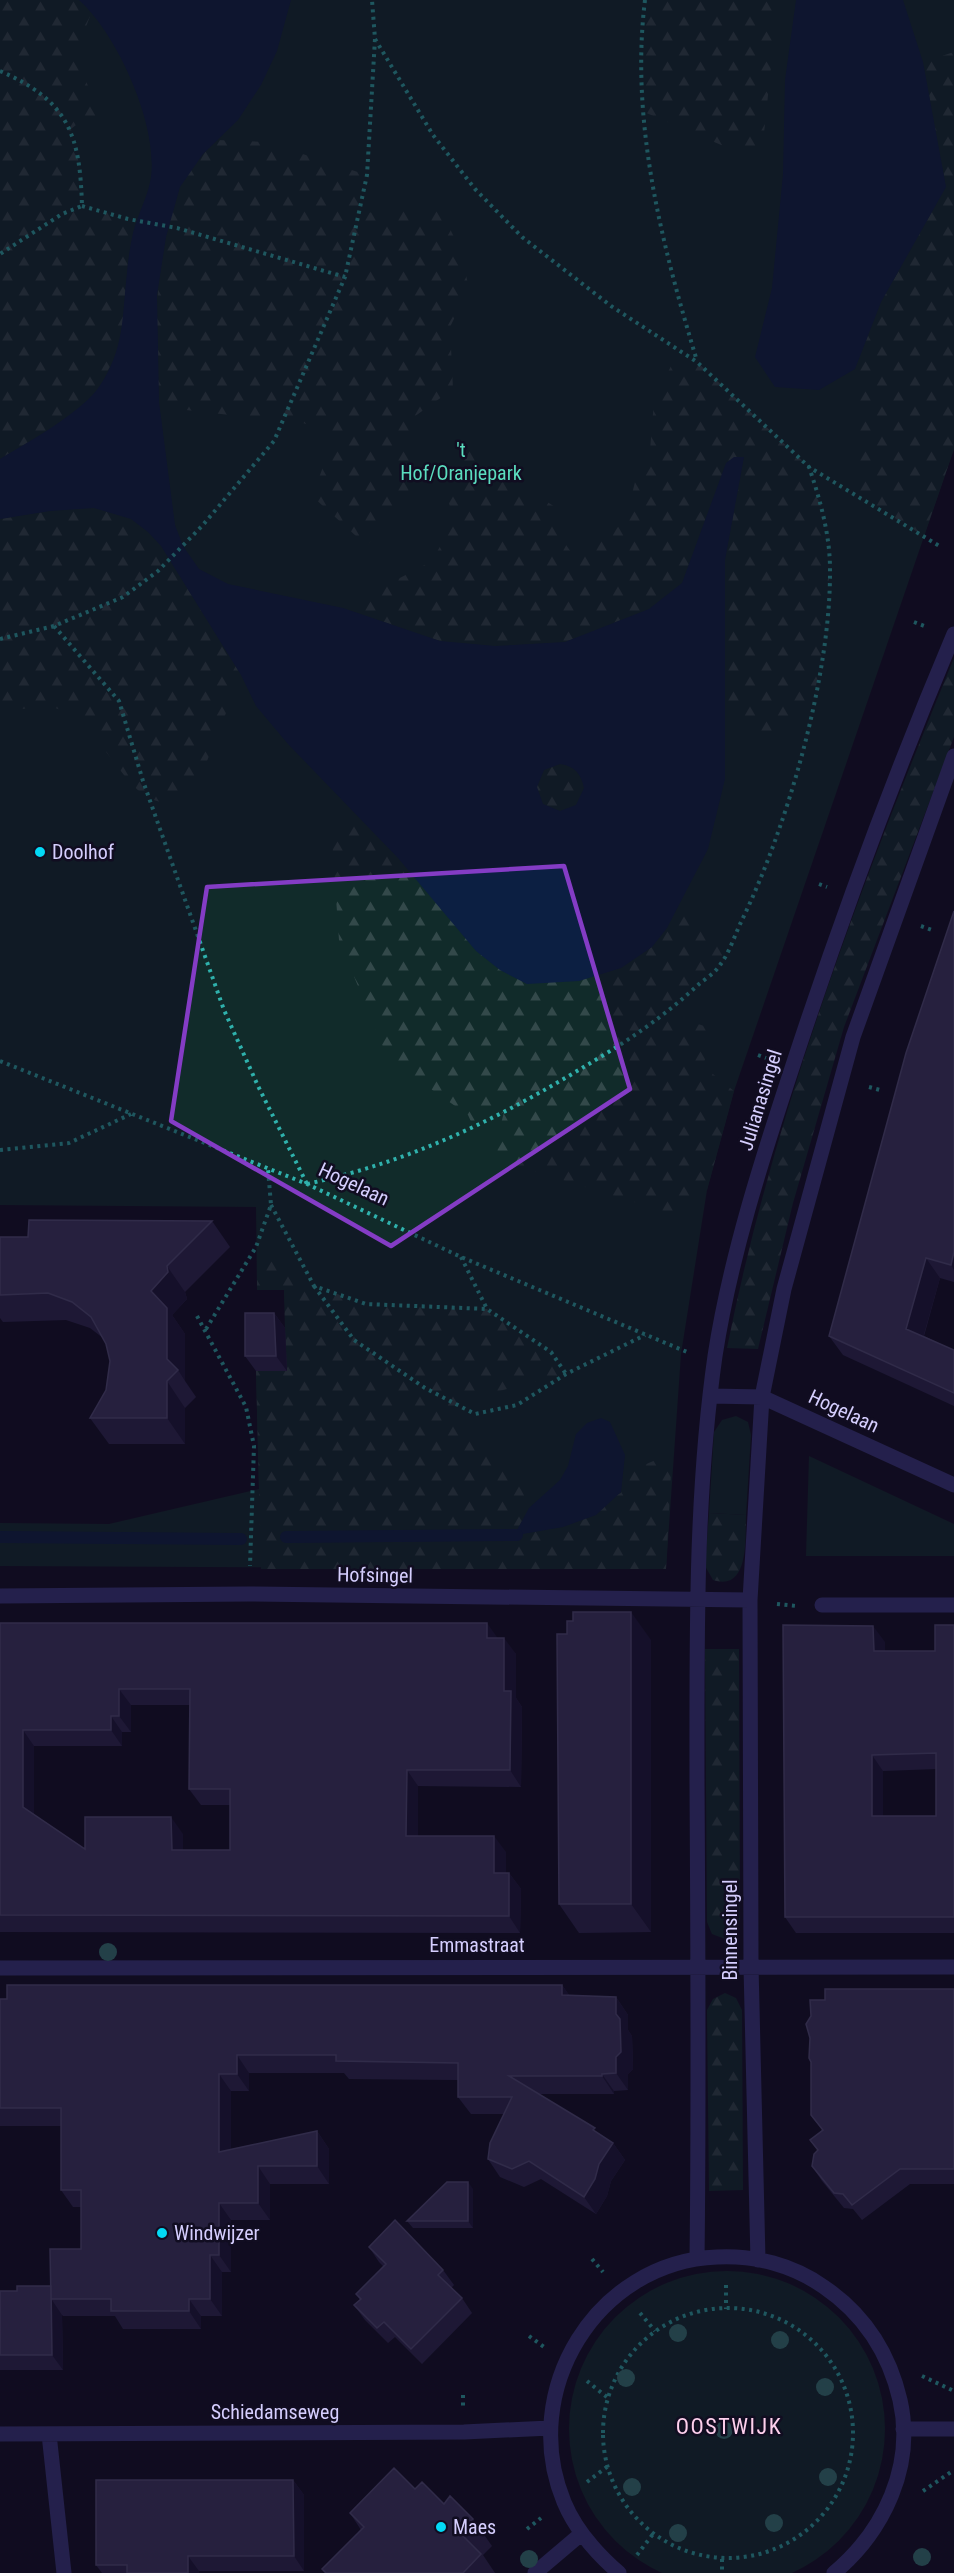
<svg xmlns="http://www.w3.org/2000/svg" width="954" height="2573" font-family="'Roboto Condensed',sans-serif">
  <defs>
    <pattern id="forest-firs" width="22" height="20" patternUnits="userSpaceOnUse" patternTransform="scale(1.5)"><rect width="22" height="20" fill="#112b2a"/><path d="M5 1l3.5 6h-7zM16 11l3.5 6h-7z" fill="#33494a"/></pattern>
  </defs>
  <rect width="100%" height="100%" fill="#110d21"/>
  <path fill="#112b2a" d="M0,0H954V449L734,1091L707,1190L681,1354L666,1569L0,1566V1523L109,1524L259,1489L256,1371L286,1327L284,1290H257L256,1207L0,1205Z
    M736,1416L748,1422L751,1435L746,1515L709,1513L714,1432L722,1420Z
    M809,1456L954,1524V1556H806Z
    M569 2429a158 158 0 1 1 316 0a158 158 0 1 1-316 0Z"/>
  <path fill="url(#forest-firs)" d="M0,0H79L92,11L75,56L101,116L76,125L71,129L81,172L82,205L138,221C125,252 127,287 124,321C118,390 54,428 0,459Z
    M645,0H774L776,19L761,162L644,112L641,37Z
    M954,52V449L924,536L859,496L855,369L881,302L946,187L923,62Z
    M217,140L266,142L367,175L359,213L440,209L460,249L469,288L450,327L453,389L411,419L409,490L367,546L312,496L323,467L341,439L328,431L284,417L282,421L177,409L159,402C156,341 152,242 180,187C189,169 203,154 217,140Z
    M697,362L809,467L821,503L830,568L824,640L813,703L781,737L746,734L726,702L724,658L725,560L744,457L726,464L682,583L649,609L565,642L495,646L440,641L343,608L432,561L454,521L445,489L456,447H461L505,465L523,486L555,507L559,535L571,552L594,544L625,522L635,482L650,450L654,401L671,366Z
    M94,508L131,519L161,546L241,675L194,794C187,796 179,801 172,802C122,809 104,715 50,707C34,705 15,711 0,714V519L50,511Z
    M954,658V737L844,1027L793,1203L758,1349L727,1348C774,1112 863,880 954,658Z
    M537 788a23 23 0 1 1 46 0a23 23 0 1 1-46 0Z
    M358,817L398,858L667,928L678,906L694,924L728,949L720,966L666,1014L714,1029L703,1066L734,1091L707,1190L670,1213L510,1164L495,1148L504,1112L474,1128L468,1115L388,1059L339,940L332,841Z
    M257,1260L290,1263L314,1286L366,1304L487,1309L551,1352L566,1374L472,1398L456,1424L517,1477L529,1508L516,1532L621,1493L623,1474L672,1453L666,1569H261L256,1371H286L284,1290H257Z
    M709,1513L746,1515C745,1537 750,1592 713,1580L705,1566Z
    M705,1649H739L740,1920L736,1934L725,1939L712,1934L707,1922Z
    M725,1993L736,1998L742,2010L743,2190L709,2191L707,2010L713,1999Z"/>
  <path fill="#0c1f42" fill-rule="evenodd" d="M79,0H291L277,51L261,85L238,120L203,154L180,187L166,237L157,295L159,402L175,525L183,546L199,569L228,584L343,608L440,641L495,646L565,642L649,609L682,583L726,463L734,457H744L725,560V779L708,849L667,928L652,947L621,968L579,981L527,984L500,970L476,951L398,858L288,744L256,706L241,675L161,546L148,532L131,519L94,508L50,511L0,519V459C27,443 82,412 99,387C125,349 122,316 127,273C128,260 130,246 133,233C138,213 148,197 151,177C158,125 118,35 79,0ZM560,764C575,766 581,774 584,788L576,805L560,811L543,804L537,787L544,770Z
    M796,0H903L923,62L946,187L881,302L855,369L819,390L775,387L755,357L772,288L783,174L785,80Z
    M601,1418L610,1422L625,1455L621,1492L596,1515L563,1527L517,1535L516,1532L529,1508L560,1480L568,1466L576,1434L587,1423Z"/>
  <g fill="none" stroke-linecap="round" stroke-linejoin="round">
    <path stroke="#0c1f42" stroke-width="12" d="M0,1537L241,1539
      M286,1537L517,1535"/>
    <path stroke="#2fb1ac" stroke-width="4" stroke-dasharray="3 4.5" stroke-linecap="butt" d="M645,0C630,122 662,245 697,361
      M375,39L433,135L475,189L522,237L611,306L697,362L809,467
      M0,71C69,101 80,135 82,206L62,214L0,254
      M82,206L128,219L177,228L345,277L367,175L375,39L372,0
      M914,622L927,627
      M54,626L119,701L143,781L224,1010L258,1086L307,1184
      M0,639L54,626L123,597L158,571L202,526L274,441L345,277
      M819,884L827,887
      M921,926L932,930
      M758,1055L766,1058
      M0,1061L307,1184L461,1257L687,1352
      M869,1087L880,1090
      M0,1150L69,1143L131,1114
      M307,1184C425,1158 513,1111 615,1048C645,1029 672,1009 698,985C705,979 715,973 720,965C730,952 735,934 742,920C788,825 831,675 830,569C830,535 820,499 809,467L941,547
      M271,1205L314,1286L366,1304L487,1309
      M461,1257L487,1309L551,1352L566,1374
      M314,1286L354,1340L425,1388L475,1414L517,1405L566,1374L645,1335
      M197,1316L246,1407L254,1446L250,1566
      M206,1329L256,1247L271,1205L268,1169
      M777,1604L796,1606
      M592,2259L603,2272
      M726,2285V2309
      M603 2433a125 125 0 1 1 250 0a125 125 0 1 1-250 0Z
      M640,2313L655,2331
      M529,2336L544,2347
      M922,2376L954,2391
      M587,2381L608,2398
      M463,2395V2406
      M587,2482L608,2466
      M923,2491L954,2470
      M527,2529L541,2518
      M637,2555L653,2534
      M722,2559V2573"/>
    <path stroke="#3d3980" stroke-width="15" d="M711,1396L762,1397L954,1485
      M0,1596L249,1594L750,1600
      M822,1605H954
      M0,1968L954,1967
      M697,2259C699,2100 698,1941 697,1782C697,1640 695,1497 715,1356C730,1258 762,1159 793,1065C841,919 894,776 954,634
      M758,2260L751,1966L750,1600L762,1397L784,1289L853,1037L954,756
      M903,2429H954
      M0,2434L464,2432L550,2428
      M49,2434L64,2573
      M535,2573L581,2534
      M619,2573C596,2553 576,2531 564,2502C518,2391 596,2262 717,2257C755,2255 793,2265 824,2287C865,2315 889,2353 900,2400C915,2466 884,2531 834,2573"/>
  </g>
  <g fill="#3a7f78">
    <circle cx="108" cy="1952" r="9"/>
    <circle cx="678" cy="2333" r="9"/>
    <circle cx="780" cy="2340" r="9"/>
    <circle cx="626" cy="2378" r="9"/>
    <circle cx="825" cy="2387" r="9"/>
    <circle cx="724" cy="2430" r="9"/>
    <circle cx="828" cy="2477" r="9"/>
    <circle cx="632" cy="2487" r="9"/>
    <circle cx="774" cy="2523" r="9"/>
    <circle cx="678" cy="2533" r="9"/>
    <circle cx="922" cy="2557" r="9"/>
    <circle cx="529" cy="2559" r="9"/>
  </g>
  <path fill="#2f274f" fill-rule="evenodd" d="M954,911V1282L940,1278L924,1336L954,1350V1406L843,1355L829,1336Z
    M212,1221L230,1247L185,1292L187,1299L172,1315L185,1334V1381L196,1397L185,1408V1444H109L90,1418L106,1390L110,1361L106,1344L103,1338L90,1328L66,1320L3,1322L0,1318V1237H28Z
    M274,1313L285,1328L287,1371H256L245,1356Z
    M0,1623L497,1638L516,1654V1698L522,1707L521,1787L418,1786V1836L506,1852V1873H509L521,1889L520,1933L0,1932ZM131,1705H190L189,1789L201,1805H230V1850H183V1834L85,1849L34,1815V1746H122V1732H131Z
    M954,1625V1933H796L785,1917L885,1642V1651H935ZM936,1769V1816H883V1771Z
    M651,1640V1932L579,1933L559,1904Z
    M562,1985L569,1995L616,1997L628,2015V2030L632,2036L633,2069L628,2074V2090L614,2091V2094H538L613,2143L625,2160L611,2181L607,2196L596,2214L541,2179L524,2187L500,2177L488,2159L504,2114H471L458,2097V2080L349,2079L344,2073H249V2091H231V2149L317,2131L329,2149V2184H270V2220H231V2272H222V2316H201V2329H123L115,2316H63L62,2315L63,2370H0V2291H17L51,2286L81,2249V2207H73L61,2190V2126H0V1999Z
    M954,1989V2184H910L862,2220L853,2209L844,2208L822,2181L812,2166L818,2151L810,2140L822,2130L811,2115L825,2000Z
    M473,2189V2228H413L407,2221Z
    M369,2247L443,2270L454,2285L451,2288L462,2298L472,2313L422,2364L395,2337L388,2343L365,2320L354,2305L360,2300L356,2294L384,2267L379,2262Z
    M293,2480L304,2495V2571H199V2573H102L96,2565Z
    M415,2489L473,2519L492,2546L483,2555L495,2573H325L322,2569L361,2530L350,2513Z"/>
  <path fill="#1c1535" d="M954,1252V1270L951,1265Z
    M926,1258L940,1278L920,1348L906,1329Z
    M167,1266L185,1292L187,1299L172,1315L185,1334V1381L178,1370L167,1359L151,1291Z
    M274,1313L285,1328L287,1371L276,1356Z
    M167,1381L185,1408V1444L167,1418Z
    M631,1612L651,1640V1932L631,1904Z
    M487,1623L499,1640L487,1638Z
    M873,1626L885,1642V1667L874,1651Z
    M504,1638L516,1654V1698L522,1707L521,1787L510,1770L504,1691Z
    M119,1689L131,1705V1732L119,1716Z
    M111,1716L122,1732V1746L111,1730Z
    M23,1730L34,1746V1824L23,1807Z
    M872,1755L883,1771V1832L872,1816Z
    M407,1770L418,1786V1852L406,1836Z
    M171,1817L183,1834V1866L172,1850Z
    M494,1836L506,1852V1889L494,1873Z
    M509,1873L521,1889L520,1933L509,1916Z
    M562,1985L574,2002L562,1995Z
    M616,1997L628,2015V2030L632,2036L633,2069L628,2074V2090L616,2073Z
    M237,2055L249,2073V2091L237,2074Z
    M219,2074L231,2091V2169L219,2152Z
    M602,2074L614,2091V2094L602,2076Z
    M317,2131L329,2149V2184L317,2166Z
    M613,2143L625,2160L611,2181L607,2196L596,2214L584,2197L599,2164Z
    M258,2166L270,2184V2220L258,2203Z
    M468,2182L473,2189V2228L468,2221Z
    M219,2203L231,2220V2272L219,2255Z
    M210,2255L222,2272V2316L210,2299Z
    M189,2299L201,2316V2329L189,2311Z
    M52,2300L62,2315L63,2370L52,2355Z
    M293,2480L304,2495V2571L294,2556Z
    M188,2556L199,2571V2573H188Z"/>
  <path fill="#413962" stroke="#58507a" stroke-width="1.5" fill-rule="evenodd" d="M954,911V1252L951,1265L926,1258L906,1329L954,1350V1393L829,1336L906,1053Z
    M29,1220L212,1221L167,1266L168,1272L151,1291L167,1308V1359L178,1370L167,1381V1418H90L106,1390L110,1361L106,1344L91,1317L72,1302L48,1293L0,1295V1237H28Z
    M245,1313H274L276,1356H245Z
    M573,1612H631V1904H559L557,1634H567V1621H573Z
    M0,1623H487V1638H504V1691H511L510,1770H407L406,1836H494V1873H509V1916L0,1915ZM119,1689H190L189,1789H230V1850H172L171,1817H85V1849L23,1807V1730H111V1716H119Z
    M783,1625L873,1626L874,1651H935V1625H954V1917H785ZM936,1753V1816H872V1755Z
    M7,1985H562V1995L616,1997V2014L620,2019L621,2052L616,2057V2073L602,2074V2076H509L595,2128L593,2130L613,2143L599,2164L595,2179L584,2197L529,2161L512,2169L488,2159L490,2143L512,2097H458V2063L336,2061V2055H237V2074H219V2152L317,2131V2166H258V2203H219V2255H210V2299H189V2311H111V2299H51L50,2249H81V2190H61V2108H0V1999H7Z
    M825,1989H954V2169H900L852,2205L843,2194L834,2193L812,2166L814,2154L818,2150L810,2140L823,2130L811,2115V2062L809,2058L810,2038L806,2024L811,2016L810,2000H825Z
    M447,2182H468V2221H407Z
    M395,2220L443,2270L438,2275L462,2298L411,2349L384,2322L377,2328L354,2305L361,2299L356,2294L386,2264L369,2247Z
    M17,2286H51L52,2355H0V2291H17Z
    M394,2468L415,2489L422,2482L444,2504L450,2496L473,2519L460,2533L481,2554L463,2573H326L322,2569L364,2527L350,2513Z
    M96,2480H293L294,2556H188V2573H127V2565H96Z"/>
  <path d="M0 0H954V2573H0ZM564,866L630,1089L391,1246L171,1121L207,887Z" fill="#110d21" fill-opacity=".55" fill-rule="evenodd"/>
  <path fill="none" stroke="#843cc5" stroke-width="4.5" stroke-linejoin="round" d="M564,866L630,1089L391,1246L171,1121L207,887Z"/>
  <g fill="#03d9f5" stroke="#110d21" stroke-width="2">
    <circle cx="40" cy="852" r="6"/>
    <circle cx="162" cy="2233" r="6"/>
    <circle cx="441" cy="2527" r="6"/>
  </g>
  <g text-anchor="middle" stroke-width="5" stroke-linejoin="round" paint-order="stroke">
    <g font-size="20" fill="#5bddbf" stroke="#110d21">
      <text x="461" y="457">'t<tspan x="461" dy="23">Hof/Oranjepark</tspan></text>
    </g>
    <g font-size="20" fill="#d5cefe" stroke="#110d21" text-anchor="start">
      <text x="52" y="859">Doolhof</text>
      <text x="174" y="2240">Windwijzer</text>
      <text x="453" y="2534">Maes</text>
    </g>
    <g font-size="20" fill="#d5cefe" stroke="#110d21">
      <text transform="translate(760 1100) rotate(-73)" y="7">Julianasingel</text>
      <text transform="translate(354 1184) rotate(25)" y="7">Hogelaan</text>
      <text transform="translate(844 1411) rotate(25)" y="7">Hogelaan</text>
      <text transform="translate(375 1575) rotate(1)" y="7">Hofsingel</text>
      <text transform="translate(730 1930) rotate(-90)" y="7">Binnensingel</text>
      <text x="477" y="1952">Emmastraat</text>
      <text x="275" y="2419">Schiedamseweg</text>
    </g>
    <g font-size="22" letter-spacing="1.5" fill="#fed0ed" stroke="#110d21">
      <text x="729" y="2434">OOSTWIJK</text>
    </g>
  </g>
</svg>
